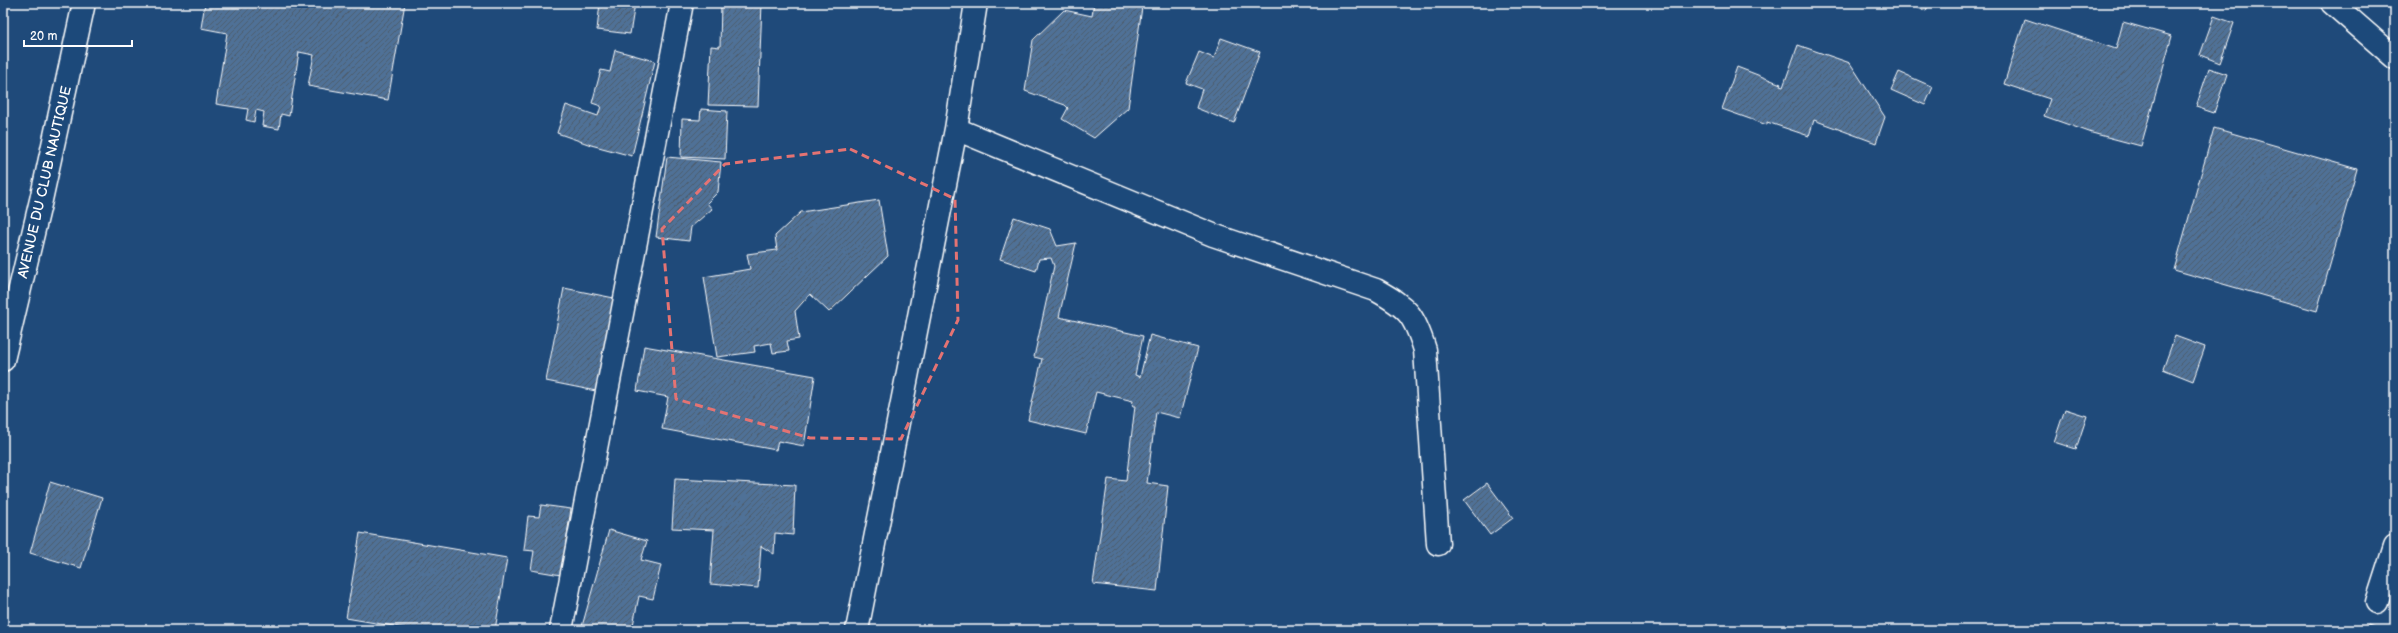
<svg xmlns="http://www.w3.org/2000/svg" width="2398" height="633" font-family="'Balsamiq Sans',sans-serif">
  <defs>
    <pattern id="building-hatch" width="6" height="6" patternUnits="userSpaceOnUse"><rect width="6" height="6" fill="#507197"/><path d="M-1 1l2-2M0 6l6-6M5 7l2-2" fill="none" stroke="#4e5b6a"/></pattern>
  </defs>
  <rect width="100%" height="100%" fill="#1f4a7a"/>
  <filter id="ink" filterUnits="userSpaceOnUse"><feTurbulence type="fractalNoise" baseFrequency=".025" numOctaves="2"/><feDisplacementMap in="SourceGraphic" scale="8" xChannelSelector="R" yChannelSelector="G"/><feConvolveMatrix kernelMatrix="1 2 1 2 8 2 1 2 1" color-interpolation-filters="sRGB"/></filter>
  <g filter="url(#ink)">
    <path fill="url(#building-hatch)" stroke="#fff" d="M205,3H405L388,100L308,86L314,55L299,52L289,116L281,114L279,129L262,126L264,112L256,110L254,122L246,120L248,109L216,104L227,33L201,28Z
      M600,3H635L630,34L597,30Z
      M721,3H762L758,106L708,105L711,46L720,47Z
      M1094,3H1117L1142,7L1128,108L1094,138L1062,119L1068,108L1065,105L1025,91L1033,40L1064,10L1092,16Z
      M1904,3H1929L1926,11Z
      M2214,16L2234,23L2220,63L2200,55Z
      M2025,19L2116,49L2123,22L2172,36L2141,146L2092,133L2044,116L2050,99L2004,84Z
      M1221,38L1260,52L1234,123L1196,108L1202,89L1186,83L1199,52L1214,58Z
      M1798,45L1850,63L1885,117L1876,143L1814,120L1809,136L1767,122V125L1722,109L1737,67L1781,84L1780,86L1783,87Z
      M615,50L655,61L632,156L591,145L557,133L566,105L598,116L601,106L592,103L601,70L610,72Z
      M2209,68L2227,74L2214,113L2196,107Z
      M1899,72L1933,87L1925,105L1891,90Z
      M701,109L727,111L725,159L681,157L682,119L700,120Z
      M2214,128L2357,169L2317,311L2174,270Z
      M667,157L721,162L718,192L707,203L712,209L691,227L689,241L656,237Z
      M879,200L888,256L829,312L810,294L795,311L799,339L787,341L789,351L773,353L771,343L754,346L755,352L717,357L704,277L750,269L747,254L777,250L775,236L801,212Z
      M1014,217L1050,229L1057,246L1076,243L1059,317L1143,336L1135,375L1140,377L1150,335L1198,348L1180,418L1156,412L1147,483L1168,486L1157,591L1093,584L1108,479L1126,481L1135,406H1132L1133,401L1096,392L1086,434L1028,420L1042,359L1034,357L1054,266L1051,258L1039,259L1036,271L1000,259Z
      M564,288L614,298L596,391L546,381Z
      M2175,336L2205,347L2193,381L2163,369Z
      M644,346L815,376L804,446L778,441L776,450L662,429L668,397L637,391Z
      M2065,409L2087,416L2076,449L2054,442Z
      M675,479L795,485L793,535L775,533L774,554L761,546L758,588L710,584L714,530L672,528Z
      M50,482L102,498L81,568L30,553Z
      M1487,483L1513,518L1490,535L1464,500Z
      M541,505L571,509L561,575L531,570L534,551L524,550L528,516L539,517Z
      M609,530L647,541L641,560L661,565L653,599L639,596L632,630H581Z
      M360,533L507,558L495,630H417L346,618Z
      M2368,625L2383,630H2367Z"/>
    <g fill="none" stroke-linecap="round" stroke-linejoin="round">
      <defs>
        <path id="street" d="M2332,3L2395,58
          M956,129L1213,235L1376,290C1408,308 1414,314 1425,350L1438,544
          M3,360L41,200L84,3
          M2377,602L2395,546
          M561,630L682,3
          M857,630L956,129L976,3"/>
      </defs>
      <use href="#street" stroke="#fff" stroke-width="25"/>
      <use href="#street" stroke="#1f4a7a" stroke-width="22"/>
    </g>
  </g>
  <path fill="none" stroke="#e47373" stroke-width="3" stroke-dasharray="8 5" stroke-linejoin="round" d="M850,149L955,199L958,320L901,439L810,438L676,399L662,229L725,164Z"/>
  <g text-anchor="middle" stroke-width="3" stroke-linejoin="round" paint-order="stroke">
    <g font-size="14" fill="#fff" stroke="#1f4a7a">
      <text transform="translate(44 182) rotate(-77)" y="5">AVENUE DU CLUB NAUTIQUE</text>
    </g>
  </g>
  <rect width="2398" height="633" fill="none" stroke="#1f4a7a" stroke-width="16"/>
  <rect x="8" y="8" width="2382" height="617" fill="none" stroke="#fff" stroke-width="1.5" filter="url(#ink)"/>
  <path d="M24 40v6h108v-6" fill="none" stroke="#ffffff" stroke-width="2"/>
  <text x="30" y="40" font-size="12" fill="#ffffff" stroke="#1f4a7a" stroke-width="3" paint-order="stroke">20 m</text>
</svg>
